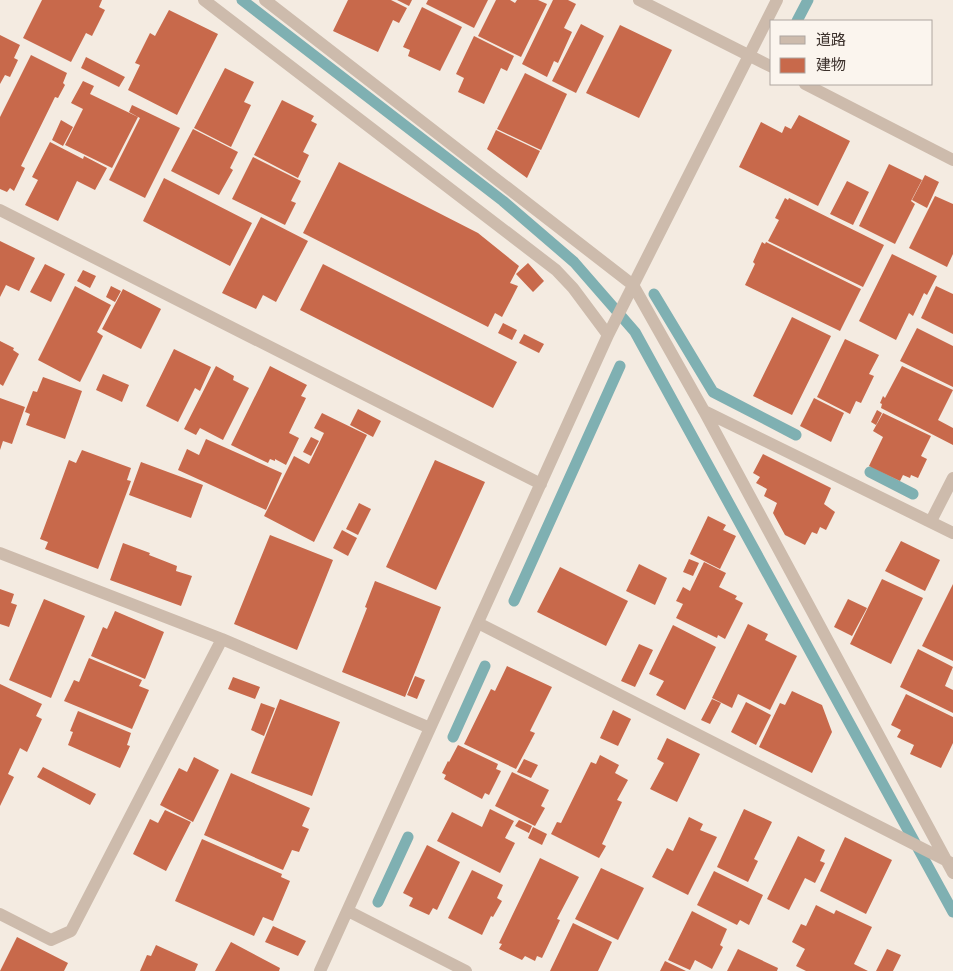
<svg xmlns="http://www.w3.org/2000/svg" width="953" height="971" font-family="Figtree,'Noto Sans JP',sans-serif">
  <rect width="100%" height="100%" fill="#f4ebe1"/>
  <g fill="none" stroke-linecap="round" stroke-linejoin="round">
    <path stroke="#7fb0b2" stroke-width="11" d="M242,0L503,201L574,262L635,332L953,912
      M797,21L808,0
      M654,294L713,392L796,435
      M870,472L913,494
      M514,601L620,366
      M453,737L485,666
      M378,902L408,837"/>
  </g>
  <path fill="#c8694b" d="M42,0H102L99,7L105,10L92,36L86,33L71,62L23,38Z
    M348,0H391L407,8L399,23L393,20L378,52L333,31Z
    M397,0H412L409,6Z
    M428,0H488L474,28L426,4Z
    M496,0H510L515,3L517,0H538L547,4L521,57L478,36Z
    M553,0H568L576,4L564,28L572,32L558,63L554,61L547,77L522,64Z
    M422,7L462,27L440,71L408,56L410,50L403,47Z
    M169,10L218,34L177,115L128,90L140,65L135,63L150,33L155,36Z
    M581,24L604,36L576,93L552,81Z
    M620,25L672,50L639,118L586,93Z
    M0,35L20,45L14,58L18,60L10,77L5,75L0,84Z
    M474,36L514,56L507,71L501,68L484,104L458,92L464,78L456,74Z
    M31,55L67,73L63,83L65,85L58,98L55,97L21,166L25,168L14,191L10,188L7,192L0,189V117Z
    M86,57L125,77L119,87L81,68Z
    M225,68L254,82L244,102L251,105L231,147L194,128Z
    M525,73L567,94L541,150L497,129Z
    M83,81L94,86L90,94L138,117L112,168L65,145L83,109L71,103Z
    M282,100L314,116L311,121L317,124L303,152L309,155L298,178L254,155Z
    M132,105L180,128L145,198L109,180L140,118L129,112Z
    M799,115L850,141L818,206L739,167L761,122L782,133L785,126L791,129Z
    M61,120L73,127L63,146L52,140Z
    M193,129L238,152L230,168L233,170L219,195L171,171Z
    M496,130L540,151L527,178L487,149Z
    M50,142L83,159L84,156L107,168L95,190L77,181L58,221L25,205L38,180L32,177Z
    M253,157L301,181L291,201L296,203L285,225L232,199Z
    M339,162L478,233L519,266L510,283L518,286L502,317L495,313L488,327L303,233Z
    M889,164L922,180L911,201L915,204L895,244L859,226Z
    M925,175L939,182L927,208L912,200Z
    M164,178L252,223L230,266L143,221Z
    M847,181L869,192L853,225L830,214Z
    M935,196L953,204V254L947,267L909,248Z
    M785,198L788,200L789,198L884,245L863,287L768,241L779,220L775,218Z
    M261,217L308,241L276,302L263,295L256,309L222,293Z
    M0,241L35,258L19,291L6,285L0,297Z
    M762,242L765,244L766,242L861,289L840,331L745,285L755,264L753,262Z
    M892,254L937,276L927,295L924,293L913,316L909,313L896,340L859,321Z
    M528,263L544,281L533,292L516,274Z
    M45,264L65,274L51,302L30,292Z
    M323,264L517,362L493,408L300,310Z
    M83,270L96,276L90,288L77,281Z
    M75,286L111,305L97,332L103,336L80,382L38,360Z
    M111,286L121,291L115,302L106,297Z
    M936,286L953,294V334L921,318Z
    M123,289L161,309L141,349L102,329Z
    M792,317L831,336L792,415L753,396Z
    M503,323L517,330L512,340L498,333Z
    M917,328L953,346V387L900,361Z
    M524,334L544,344L539,353L519,343Z
    M845,339L879,355L869,374L874,376L861,403L856,401L850,414L817,397Z
    M0,341L14,348L13,350L19,354L3,386L0,384Z
    M174,349L211,367L200,391L195,388L178,422L146,406Z
    M216,366L234,376L233,380L249,388L223,440L200,428L196,435L184,429Z
    M270,366L307,385L301,396L306,398L289,433L299,438L286,465L275,459V461L270,459L268,463L231,445Z
    M902,366L953,390L938,420L953,428V445L881,408L882,404L880,403L883,396L885,398Z
    M103,374L129,385L122,402L96,390Z
    M43,377L82,391L65,439L26,425L30,414L25,412L33,391L37,392Z
    M0,398L25,407L12,444L3,441L0,450Z
    M814,398L844,413L831,442L800,426Z
    M358,409L381,421L373,437L350,425Z
    M877,410L882,413L876,425L871,422Z
    M322,413L367,435L314,542L264,516L294,456L309,464L324,433L314,428Z
    M883,413L931,436L921,456L927,459L918,478L911,475L910,478L903,475L900,481L869,466L883,437L873,431Z
    M311,437L319,441L311,456L303,452Z
    M206,439L282,473L266,510L178,470L187,449L199,455Z
    M82,450L131,468L127,480L131,481L98,569L45,549L48,542L40,539L69,460L76,463Z
    M763,454L831,488L824,504L835,512L826,530L820,527L817,534L812,532L805,545L785,535L773,513L777,503L764,496L767,489L756,483L760,477L753,473Z
    M435,460L485,482L436,590L386,567Z
    M141,462L203,485L191,518L129,495Z
    M359,503L371,509L358,535L346,529Z
    M708,516L726,525L723,530L736,536L720,569L690,554Z
    M342,530L357,538L348,556L333,548Z
    M270,535L333,560L297,650L234,624Z
    M901,541L940,560L925,591L885,571Z
    M123,543L150,553L149,555L177,566L176,571L192,576L181,606L110,580Z
    M689,559L699,563L693,576L683,572Z
    M704,562L726,573L719,587L737,596L735,599L743,603L725,639L718,635L717,638L676,618L683,604L676,601L683,587L690,591Z
    M639,564L667,578L655,605L626,591Z
    M560,567L628,601L606,646L537,612Z
    M882,579L923,598L891,664L850,644Z
    M375,581L441,607L405,697L342,672L367,608L365,607Z
    M953,584V661L922,646Z
    M0,589L14,594L11,603L17,605L9,627L0,624Z
    M44,599L85,616L51,698L9,680Z
    M848,599L867,608L852,636L834,627Z
    M115,611L164,632L145,679L91,656L103,627L107,629Z
    M748,624L768,634L765,640L797,656L770,710L738,694L732,708L712,698Z
    M673,625L716,647L685,710L656,695L664,681L649,674Z
    M639,644L653,650L635,687L621,681Z
    M918,649L953,667L945,686L953,690V713L900,687Z
    M89,658L142,680L139,686L149,690L132,729L64,701L74,680L79,682Z
    M507,666L552,687L530,731L535,733L516,769L464,744L491,689L495,691Z
    M415,676L425,680L417,699L407,695Z
    M233,677L260,687L255,699L228,689Z
    M0,684L42,704L36,716L42,719L27,752L20,748L8,774L14,777L0,806Z
    M792,691L822,705L832,732L812,773L759,747L780,703L785,705Z
    M906,694L953,717V743L941,768L910,754L914,745L897,737L901,730L891,725Z
    M280,699L340,722L312,796L251,773Z
    M712,699L721,703L710,724L701,720Z
    M746,702L771,715L756,745L731,732Z
    M261,703L275,708L264,736L251,730Z
    M613,710L631,719L618,746L600,738Z
    M78,711L131,733L127,745L130,746L120,768L68,745L73,732L70,731Z
    M667,738L700,754L677,802L650,789L664,763L657,759Z
    M458,745L498,764L496,769L501,771L489,795L485,793L482,799L444,779L446,775L442,773L448,761L449,762Z
    M600,755L619,765L615,773L628,780L617,800L622,802L602,844L606,846L599,858L551,834L557,822L561,823L591,762L596,764Z
    M194,757L219,770L193,822L160,805L179,768L187,772Z
    M524,759L538,765L531,778L517,772Z
    M43,767L96,794L90,805L37,777Z
    M512,772L549,790L541,806L545,808L535,826L495,806Z
    M231,773L310,808L302,826L309,829L299,852L292,850L283,870L204,835Z
    M490,809L514,821L505,838L515,843L500,873L437,841L452,812L482,827Z
    M744,809L772,822L754,859L758,861L748,882L717,867Z
    M165,810L191,822L166,871L133,854L150,819L158,823Z
    M689,817L703,824L700,830L717,837L688,895L652,877L667,848L673,851Z
    M519,820L532,826L529,833L515,826Z
    M533,827L547,834L542,845L528,838Z
    M798,836L825,850L820,861L825,863L815,883L805,878L789,910L767,899Z
    M845,837L892,860L866,914L820,891Z
    M202,839L282,874L281,877L290,881L273,921L263,917L254,936L175,901Z
    M427,845L460,862L437,910L433,908L429,915L409,906L413,898L403,893Z
    M540,858L579,877L557,919L560,920L542,958L537,956L535,961L525,956L522,960L499,949L502,944L499,943Z
    M601,868L644,888L618,940L575,919Z
    M472,870L503,885L497,898L502,901L493,917L491,916L482,935L448,918Z
    M714,871L763,895L749,925L740,920L737,925L697,905Z
    M816,905L834,914L836,910L872,927L854,964L868,971H806L796,966L805,949L792,942L801,924L806,926Z
    M692,911L727,929L720,945L723,947L712,969L695,960L690,970L668,960Z
    M573,923L612,942L598,971H550Z
    M273,926L306,941L298,956L265,942Z
    M17,937L68,963L64,971H0Z
    M231,942L280,968L279,971H215Z
    M156,945L198,964L195,971H140L147,955L151,956Z
    M738,949L778,968L777,971H727Z
    M887,949L901,955L893,971H876Z
    M665,961L686,971H660Z"/>
  <g fill="none" stroke-linecap="round" stroke-linejoin="round">
    <path stroke="#cdbbac" stroke-width="12" d="M204,0L556,270L573,288L608,335
      M265,0L633,285L704,411L953,533
      M639,0L772,67
      M805,84L953,160
      M0,210L541,484
      M704,411L953,873
      M931,521L953,478
      M0,553L222,639L430,728
      M478,623L953,864
      M348,911L466,971
      M0,914L51,940L71,931L222,639
      M320,971L608,335L777,0"/>
  </g>
  <rect x="770" y="20" width="162" height="65" fill="#fbf5ee" stroke="#aea6a0"/>
  <rect x="780" y="36" width="25" height="8" fill="#cdbbac" stroke="#aea6a0"/>
  <text x="816" y="45" font-size="15" fill="#3b302b">道路</text>
  <rect x="780" y="58" width="25" height="15" fill="#c8694b" stroke="#aea6a0"/>
  <text x="816" y="70" font-size="15" fill="#3b302b">建物</text>
</svg>
